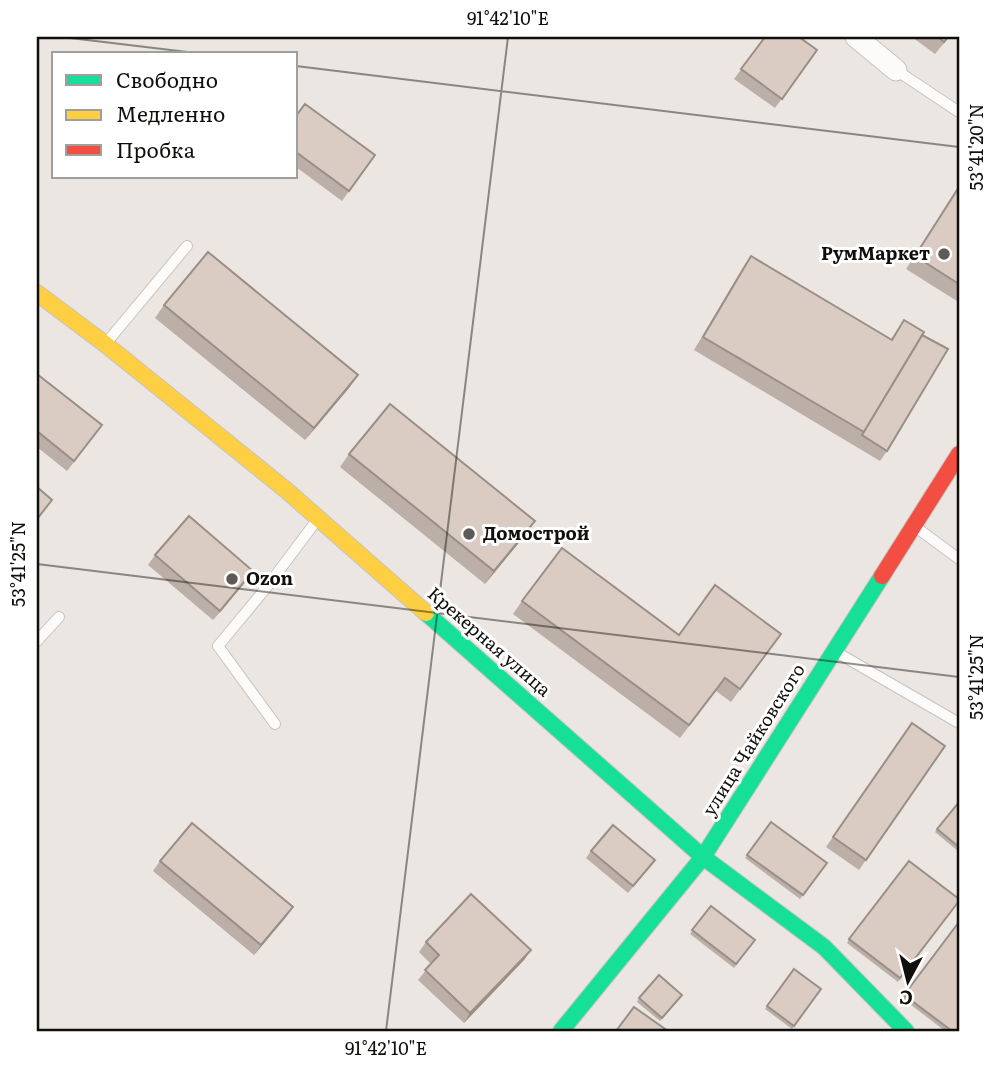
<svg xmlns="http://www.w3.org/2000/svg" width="996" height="1068" font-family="Literata,serif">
  <rect width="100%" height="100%" fill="#ebe6e1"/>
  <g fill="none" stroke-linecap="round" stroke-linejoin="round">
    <defs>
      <path id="lane" d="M896,70L959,112
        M107,342L187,246
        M917,528L959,559
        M37,641L59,617
        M836,652L959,723
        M275,724L218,646L266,588L317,520"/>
      <path id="street" d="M856,37L896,70"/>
      <path id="fast" d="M426,613L703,857L824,947L906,1031
        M561,1031L703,857L882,576"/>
      <path id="slow" d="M37,293L105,344L286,490L426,613"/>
      <path id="jam" d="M882,576L959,454"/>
    </defs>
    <use href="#lane" stroke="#c6c3c0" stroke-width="12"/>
    <use href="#street" stroke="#c6c3c0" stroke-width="23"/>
    <use href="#fast" stroke="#c6c3c0" stroke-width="18"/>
    <use href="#slow" stroke="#c6c3c0" stroke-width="18"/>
    <use href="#jam" stroke="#c6c3c0" stroke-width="18"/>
    <use href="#lane" stroke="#fcfbfa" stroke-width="10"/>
    <use href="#street" stroke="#fcfbfa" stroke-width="21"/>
    <use href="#fast" stroke="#16e098" stroke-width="16"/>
    <use href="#slow" stroke="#ffcf43" stroke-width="16"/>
    <use href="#jam" stroke="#f24e42" stroke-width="16"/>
  </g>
  <path fill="#bbafa7" d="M765,37L817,50L775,108L734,79Z
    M912,37H949L935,54Z
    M296,116L375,155L342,201L296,167Z
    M959,186V298L957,301L906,269Z
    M751,256L891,339L904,320L922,335L887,451L880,461L694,350L742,269Z
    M164,305L358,375L349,388L305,440L155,318Z
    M37,374L95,435L67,471L37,447Z
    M349,454L535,521L526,534L485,584L340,467Z
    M155,555L253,571L246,581L213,620L148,565Z
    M522,601L679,635L781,634L731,702L716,691L680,738L513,614Z
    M912,723L945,746L859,870L826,847Z
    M959,802V852L935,832Z
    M771,822L827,863L800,899L745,858Z
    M591,851L650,866L628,893L586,858Z
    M160,861L286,917L254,955L153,871Z
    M959,899L898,982L847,943L849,939Z
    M711,906L755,940L734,968L690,934Z
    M959,922V1031H945L902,998Z
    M426,942L531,950L524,960L464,1023L418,980L431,964L419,952Z
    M794,969L821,989L792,1029L765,1009Z
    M682,995L660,1021L637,1002L639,998Z"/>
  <path fill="#998f88" d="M358,375L349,388L305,440L314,428Z
    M535,521L526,534L485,584L494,571Z
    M253,571L246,581L213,620L220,611Z
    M293,907L286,917L254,955L261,945Z
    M531,950L524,960L464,1023L470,1013Z"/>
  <path fill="#daccc2" stroke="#998f88" stroke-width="2" d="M765,37H799L817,50L782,99L741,69Z
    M938,37H948L944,42Z
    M305,104L375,155L349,191L296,152V116Z
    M959,187V284L915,256Z
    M208,252L358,375L314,428L164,305Z
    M751,256L892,340L904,320L924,332L864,432L703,337Z
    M922,335L948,349L887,451L862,435Z
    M37,374L102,425L74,461L37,431Z
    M390,404L535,521L494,571L349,454Z
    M37,487L52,500L37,519Z
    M189,516L253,571L220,611L155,555Z
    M562,548L679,635L715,585L781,634L740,689L725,678L689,725L522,601Z
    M912,723L945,746L866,860L833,837Z
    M959,802V847L937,829Z
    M771,822L827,863L803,895L747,855Z
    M192,823L293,907L261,945L160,861Z
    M613,825L655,860L633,886L591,851Z
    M909,861L959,899V901L900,978L849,939Z
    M471,894L531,950L470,1013L425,970L439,955L426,942Z
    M711,906L755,940L736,964L692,930Z
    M959,922V1031H952L904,995Z
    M794,969L821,989L794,1026L767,1006Z
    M659,975L682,995L662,1018L639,998Z
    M634,1007L668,1031H616Z"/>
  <path fill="none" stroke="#110f0c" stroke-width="2" stroke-opacity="0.45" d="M62,37L204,54M296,66L959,147M37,564L959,677M386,1031L508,37"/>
  <g fill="#5d5a57" stroke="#fff" stroke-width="2.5">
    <circle cx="944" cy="254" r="7"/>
    <circle cx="469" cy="534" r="7"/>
    <circle cx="232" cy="579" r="7"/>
  </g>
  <g text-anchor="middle" stroke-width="6" stroke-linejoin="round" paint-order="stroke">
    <g font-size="18" font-weight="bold" fill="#110f0c" stroke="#fff" text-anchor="start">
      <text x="930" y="260" text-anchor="end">РумМаркет</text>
      <text x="483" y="540">Домострой</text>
      <text x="246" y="585">Ozon</text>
    </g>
    <g font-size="18" fill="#110f0c" stroke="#fff">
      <text transform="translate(489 642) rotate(41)" y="6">Крекерная улица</text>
      <text transform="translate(754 740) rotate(-58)" y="6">улица Чайковского</text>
    </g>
  </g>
  <rect width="996" height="1068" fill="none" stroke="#ffffff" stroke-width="77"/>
  <rect x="52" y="52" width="245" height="126" fill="#ffffff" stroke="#a09f9e" stroke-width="2"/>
  <rect x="66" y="75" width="35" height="10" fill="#16e098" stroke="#a09f9e" stroke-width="2"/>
  <text x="116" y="88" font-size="21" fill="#110f0c">Свободно</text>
  <rect x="66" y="110" width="35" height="10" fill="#ffcf43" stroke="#a09f9e" stroke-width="2"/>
  <text x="116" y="122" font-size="21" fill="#110f0c">Медленно</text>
  <rect x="66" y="145" width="35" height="10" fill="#f24e42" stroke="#a09f9e" stroke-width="2"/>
  <text x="116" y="158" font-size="21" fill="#110f0c">Пробка</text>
  <g transform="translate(908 981) rotate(187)" stroke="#ffffff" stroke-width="5" paint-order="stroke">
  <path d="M0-5L12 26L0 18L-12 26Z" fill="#110f0c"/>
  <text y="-10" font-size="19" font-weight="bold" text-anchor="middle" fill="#110f0c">С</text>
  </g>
  <rect x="38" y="38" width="920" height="992" fill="none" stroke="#110f0c" stroke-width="2.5"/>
  <g font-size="18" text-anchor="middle" fill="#110f0c">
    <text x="508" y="25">91°42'10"E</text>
    <text transform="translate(977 147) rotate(-90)" y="6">53°41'20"N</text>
    <text transform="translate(19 564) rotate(-90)" y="6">53°41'25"N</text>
    <text transform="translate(977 677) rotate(-90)" y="6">53°41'25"N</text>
    <text x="386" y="1055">91°42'10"E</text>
  </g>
</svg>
